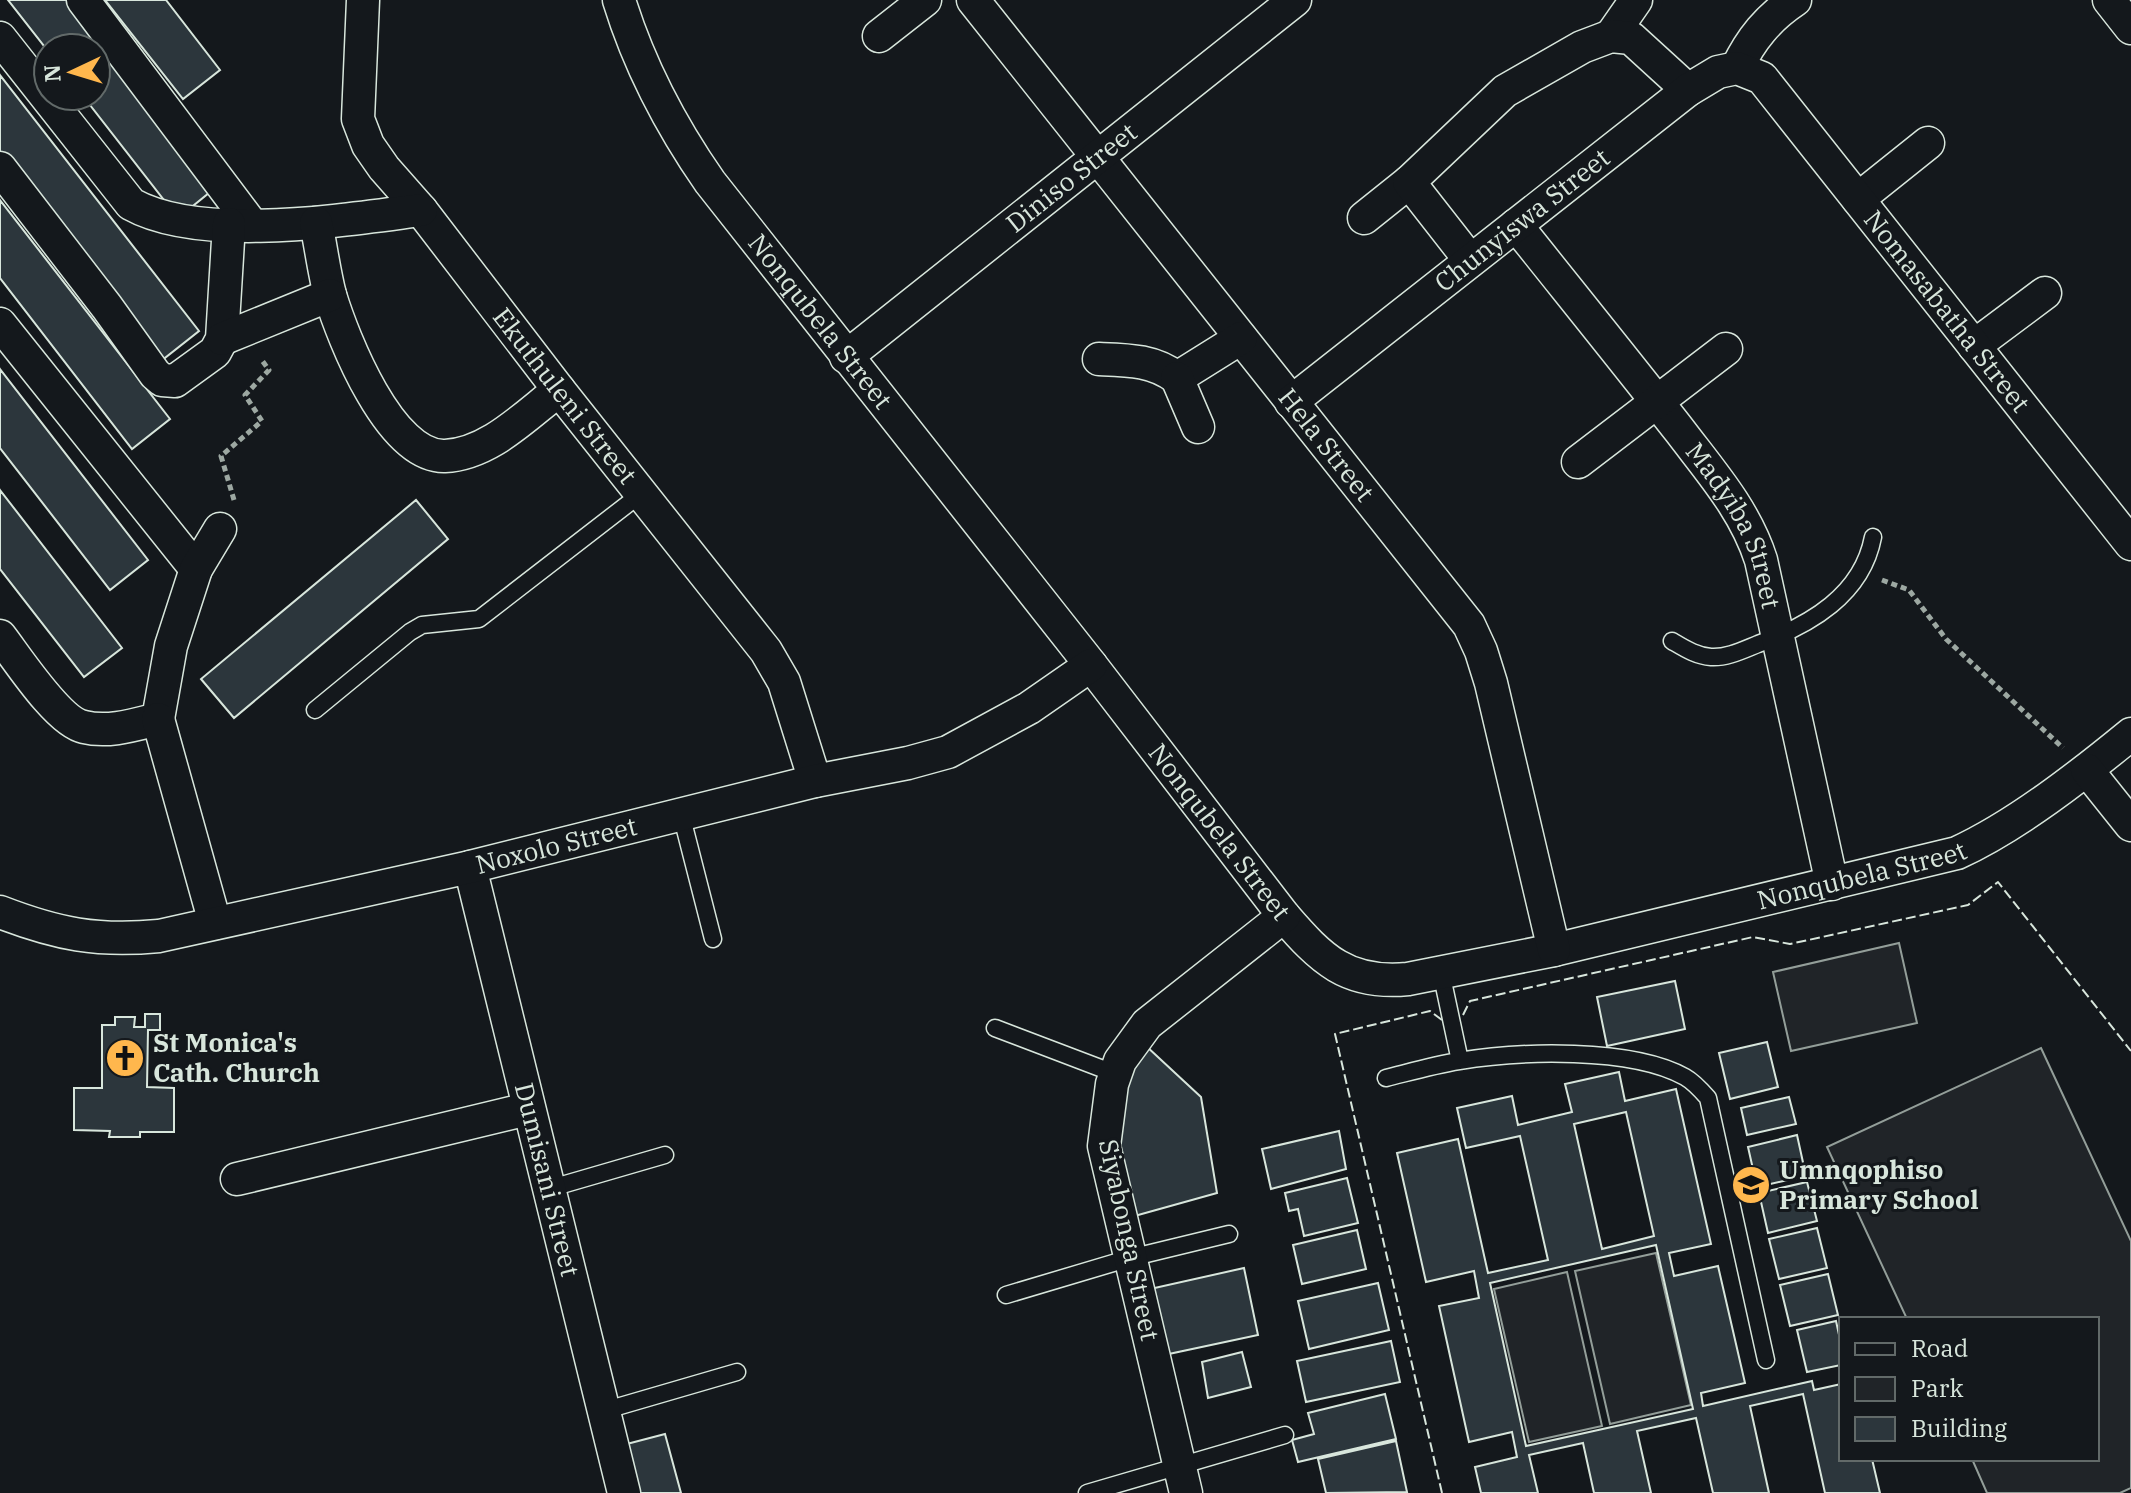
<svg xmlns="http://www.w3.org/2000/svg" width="2131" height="1493" font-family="'IBM Plex Serif',serif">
  <rect width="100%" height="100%" fill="#14181c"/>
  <path fill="#202428" stroke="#939e99" stroke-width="2" d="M1899,943L1917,1023L1791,1051L1773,972Z
    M2041,1048L2131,1241V1488L2120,1493H1987L1972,1459H2097V1319H1907L1827,1147Z
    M1656,1253L1691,1405L1610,1424L1575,1271Z
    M1567,1272L1602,1426L1529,1442L1494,1289Z"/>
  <path fill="#2c363c" stroke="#d8e6dc" stroke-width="2" fill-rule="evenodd" d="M8,0H69L215,188L178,218L83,96H96V48H48V51Z
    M105,0H166L220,70L183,99Z
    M0,75L199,331L161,361L0,154Z
    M0,200L170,419L132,449L0,278Z
    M0,369L148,560L110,590L0,448Z
    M0,490L122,648L84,677L0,569Z
    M416,500L448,539L234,718L201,679Z
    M1675,981L1685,1029L1607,1046L1597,997Z
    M145,1014H160V1030H148L147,1087L174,1088V1132H140V1137H109L110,1131L74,1130V1088H102V1025H115V1017H135L134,1027H145Z
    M1767,1042L1778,1087L1730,1099L1719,1053Z
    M1145,1045L1201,1097L1217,1193L1131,1217L1110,1144L1121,1080Z
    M1619,1072L1625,1101L1676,1089L1711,1244L1669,1253L1674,1276L1718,1266L1745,1383L1701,1393L1703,1406L1812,1381L1814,1390L1841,1384V1459H1872L1880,1493H1825L1803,1394L1750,1406L1769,1493H1713L1696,1418L1637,1431L1651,1493H1594L1583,1443L1529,1455L1538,1493H1481L1475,1467L1517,1457L1512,1432L1469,1442L1439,1306L1479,1298L1474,1271L1426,1282L1397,1153L1458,1139L1488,1273L1548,1260L1520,1136L1466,1148L1457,1108L1512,1096L1518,1125L1572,1112L1565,1084ZM1626,1112L1654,1236L1602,1249L1574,1124ZM1656,1245L1693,1409L1526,1446L1490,1283Z
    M1789,1097L1796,1124L1747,1135L1741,1108Z
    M1339,1131L1346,1169L1271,1189L1262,1149Z
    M1797,1135L1806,1176L1757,1187L1748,1147Z
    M1347,1178L1358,1223L1304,1236L1298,1209L1289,1211L1285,1193Z
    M1807,1182L1817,1221L1768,1233L1759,1193Z
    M1817,1228L1827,1268L1779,1279L1769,1239Z
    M1357,1230L1366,1269L1302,1284L1293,1245Z
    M1244,1268L1258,1335L1164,1355L1150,1289Z
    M1828,1274L1838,1315L1790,1326L1780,1285Z
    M1378,1283L1389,1330L1309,1349L1298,1301Z
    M1836,1321L1841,1344V1365L1807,1372L1797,1330Z
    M1391,1341L1400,1382L1306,1402L1297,1361Z
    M1242,1352L1251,1387L1208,1398L1202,1362Z
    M1385,1394L1396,1439L1298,1462L1292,1440L1314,1434L1308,1413Z
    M665,1434L681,1493H636L623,1445Z
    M1396,1441L1407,1492L1326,1493L1318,1459Z"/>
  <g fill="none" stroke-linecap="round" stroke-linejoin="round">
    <defs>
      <path id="lane" d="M1672,641C1684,648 1696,656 1711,657C1727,658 1743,650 1758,644C1810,625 1862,595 1873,537
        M315,710L410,632L422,625L479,619L642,493
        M681,814L713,939
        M1441,972L1460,1061
        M995,1028L1116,1074
        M1386,1078C1410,1072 1434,1065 1459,1061C1519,1051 1631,1047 1685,1077C1694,1082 1701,1090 1708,1098L1766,1360
        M548,1189L665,1155
        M1006,1295L1130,1258L1229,1234
        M603,1411L737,1372
        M1087,1493L1285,1435"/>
      <g id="street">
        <path d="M83,0L252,225"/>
        <path id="s1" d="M363,0L358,119L368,145L384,168L421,210L559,390L766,651L784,682L815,781"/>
        <path id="s2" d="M619,0C639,65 671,126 710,182L1091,665L1284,916C1321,959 1347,985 1408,979L1554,950L1957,853C2016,826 2081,775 2131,734"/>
        <path id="s3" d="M973,0L1469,625L1481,651L1491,683L1554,950"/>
        <path d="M2109,0L2131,28"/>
        <path d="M879,36L925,0"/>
        <path d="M1611,36L1636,0"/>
        <path d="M0,38L131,204C201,243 343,220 421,210"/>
        <path d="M1737,68C1751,39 1768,18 1795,0"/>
        <path d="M0,168L107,307L155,374L162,380L175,381L215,352L222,339L229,224"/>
        <path d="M1858,199L1928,143"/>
        <path d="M1364,218L1409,182"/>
        <path d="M316,223C321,247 324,272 330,295C343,338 390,458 445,456C489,454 525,416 559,390"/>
        <path id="s4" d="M1516,225C1571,294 1626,362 1680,431C1711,472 1745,510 1761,560L1832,884"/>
        <path d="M1470,260L1409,182L1505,91L1582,47L1611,36L1631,38L1688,90"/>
        <path d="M0,324L196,569"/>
        <path d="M222,339L330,295"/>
        <path d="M1974,346L2045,293"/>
        <path id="s5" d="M846,357L1295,0"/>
        <path d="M1099,359C1128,360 1154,360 1177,378L1241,338"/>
        <path d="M1177,378L1198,427"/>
        <path id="s6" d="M1291,402L1688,90L1718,72L1737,68L1762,78L2131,544"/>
        <path d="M1578,462L1726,349"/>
        <path d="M0,636C17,658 58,722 84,727C108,733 134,725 158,719L171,646L196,569L220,529"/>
        <path d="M158,719L215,923"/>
        <path d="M2087,770L2131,825"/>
        <path id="s7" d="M470,867L624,1493"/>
        <path id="s8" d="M0,912C57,934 97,942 159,936L470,867L815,781L908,763L948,752L1029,708L1091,665"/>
        <path d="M237,1179L528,1109"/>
        <path d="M1186,1493L1104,1146L1112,1084L1120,1061L1147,1024L1284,916"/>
      </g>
    </defs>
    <use href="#lane" stroke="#d8e6dc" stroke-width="19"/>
    <use href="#street" stroke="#d8e6dc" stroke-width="35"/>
    <path stroke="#9da8a2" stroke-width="5" stroke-dasharray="6 4" stroke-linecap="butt" d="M234,500L221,456L262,421L245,395L269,370L261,359
      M1882,580L1909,590L1946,639L2063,748"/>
    <use href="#lane" stroke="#14181c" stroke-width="16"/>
    <use href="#street" stroke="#14181c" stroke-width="32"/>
    <path stroke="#d8e6dc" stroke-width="2" stroke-dasharray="10 4" stroke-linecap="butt" d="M1463,1015L1470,1001L1753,937L1790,944L1968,905L1998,882L2131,1051
      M1442,1493L1335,1034L1430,1011L1442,1020"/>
  </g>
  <defs>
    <symbol id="church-disc" viewBox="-11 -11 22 22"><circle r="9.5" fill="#ffb74d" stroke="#14181c"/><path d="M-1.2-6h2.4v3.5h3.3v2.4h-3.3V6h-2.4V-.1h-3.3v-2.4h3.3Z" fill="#111"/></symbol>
    <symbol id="school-disc" viewBox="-11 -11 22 22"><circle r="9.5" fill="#ffb74d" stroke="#14181c"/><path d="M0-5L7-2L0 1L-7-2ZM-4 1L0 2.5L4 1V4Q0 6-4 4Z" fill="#111"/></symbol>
  </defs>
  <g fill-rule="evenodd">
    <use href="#church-disc" x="103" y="1036" width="44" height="44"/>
    <use href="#school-disc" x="1729" y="1163" width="44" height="44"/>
  </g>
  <g text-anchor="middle" stroke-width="6" stroke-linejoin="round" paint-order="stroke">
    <g font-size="26" fill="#d8e6dc" stroke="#14181c">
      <text dy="9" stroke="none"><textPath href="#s5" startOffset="288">Diniso Street</textPath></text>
      <text dy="9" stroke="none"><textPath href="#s6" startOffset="294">Chunyiswa Street</textPath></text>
      <text dy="9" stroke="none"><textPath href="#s6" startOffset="884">Nomasabatha Street</textPath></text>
      <text dy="9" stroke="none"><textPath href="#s2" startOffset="382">Nonqubela Street</textPath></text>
      <text dy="9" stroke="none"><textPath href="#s1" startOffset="466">Ekuthuleni Street</textPath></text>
      <text dy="9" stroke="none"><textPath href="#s3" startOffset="568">Hela Street</textPath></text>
      <text dy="9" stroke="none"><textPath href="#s4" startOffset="374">Madyiba Street</textPath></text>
      <text dy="9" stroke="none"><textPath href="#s2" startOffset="1030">Nonqubela Street</textPath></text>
      <text dy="9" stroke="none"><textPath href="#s8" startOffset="570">Noxolo Street</textPath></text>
      <text dy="9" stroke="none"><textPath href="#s2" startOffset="1748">Nonqubela Street</textPath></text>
      <text dy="9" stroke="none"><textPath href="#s7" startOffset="322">Dumisani Street</textPath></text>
      <text transform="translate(1129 1240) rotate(78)" y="9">Siyabonga Street</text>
    </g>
    <g font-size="26" font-weight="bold" fill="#d8e6dc" stroke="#14181c" text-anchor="start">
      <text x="153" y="1052">St Monica's<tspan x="153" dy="30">Cath. Church</tspan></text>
      <text x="1779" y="1179">Umnqophiso<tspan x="1779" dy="30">Primary School</tspan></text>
    </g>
  </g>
  <rect x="1839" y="1317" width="260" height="144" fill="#14181c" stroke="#626a69" stroke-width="2"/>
  <rect x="1855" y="1343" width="40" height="12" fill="#14181c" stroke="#626a69" stroke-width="2"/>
  <text x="1911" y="1357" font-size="24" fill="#d8e6dc">Road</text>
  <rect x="1855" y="1377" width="40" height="24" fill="#202428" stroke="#626a69" stroke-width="2"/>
  <text x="1911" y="1397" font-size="24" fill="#d8e6dc">Park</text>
  <rect x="1855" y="1417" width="40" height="24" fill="#2c363c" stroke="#626a69" stroke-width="2"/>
  <text x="1911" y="1437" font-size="24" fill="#d8e6dc">Building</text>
  <g transform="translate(72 72) rotate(266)"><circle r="38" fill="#14181c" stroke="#626a69" stroke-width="2"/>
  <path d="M0-6L14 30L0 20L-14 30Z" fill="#ffb74d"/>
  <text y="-12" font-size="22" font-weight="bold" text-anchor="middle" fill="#d8e6dc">N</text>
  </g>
</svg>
